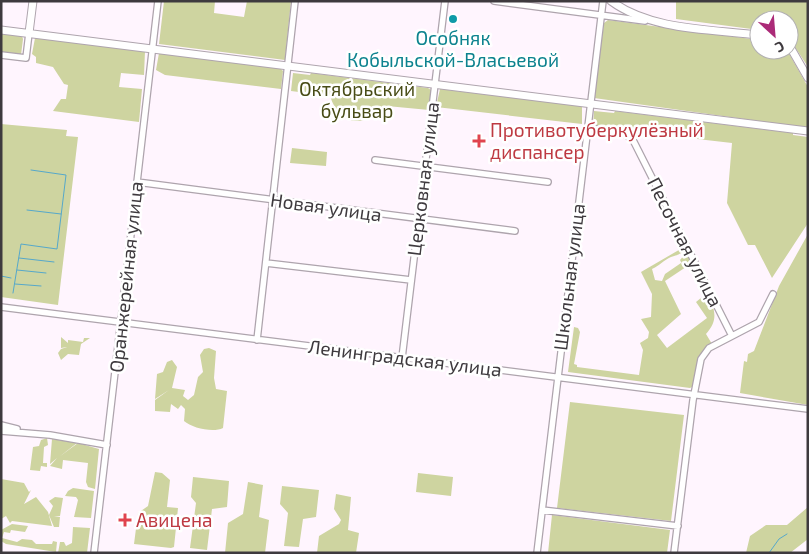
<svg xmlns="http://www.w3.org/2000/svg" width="809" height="554" font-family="'Exo 2',sans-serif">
  <rect width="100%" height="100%" fill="#fff5fe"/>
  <path fill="#ced4a0" d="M164,1H215L214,13L244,17L247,1H291L285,60L159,44Z
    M676,1H808V67L789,38V20H759V30L676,19Z
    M608,20L759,40V50H787L808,87V128L594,98L604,23Z
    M1,33L22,36L23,39L21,55L1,52Z
    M35,38L145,51L144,75L121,73L119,87L142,89L139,122L53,111L61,99H66L68,85L64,84L53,67L36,63V57L32,54Z
    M159,53L279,67L283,71L281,89L165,75L156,70Z
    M293,73L310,75L311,73L428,88L431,90L429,110L387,106C365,126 341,129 330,96L291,91Z
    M440,89L582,106V124L436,107Z
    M594,111L614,113L615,111L793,133V135L808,137V223L772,278L755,245H748L727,203L732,143L593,127Z
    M1,124L67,130L66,136L78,137L58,305L1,297Z
    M292,148L327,152L326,166L290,163Z
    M808,234V405L740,393L744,361L747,362L748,354L754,351L779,286Z
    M684,247L686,249C680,255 677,255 671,257C664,260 659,266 652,269L655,280L662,281L665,274L681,263L683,266L680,260L686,253L692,263L665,281L681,314L657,335L667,348L707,318L696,302L707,293C715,309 719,320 706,334L712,344L698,358L694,386L690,388L568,372L574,327L578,328L580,332L574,364L577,365V367L639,375L643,350L640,343L648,338L649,332L641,319L651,317L652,294L641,272Z
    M61,337L68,343V340L83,342L84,338H90L81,344L79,355L68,354L61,360L58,353L61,349L67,347L61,348Z
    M209,348L216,351L214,378L216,389L227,391L223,428C213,433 192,428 184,421L185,409L181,405L178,409L171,404L170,412L155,411V400L169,390L155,399L157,374L163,372L167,362L172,360L177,367L172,388L185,390L183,396L188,400L194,395L198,377L203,372L200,355L204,349Z
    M570,402L684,415L671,521L557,508Z
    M47,438L48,445L44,447L43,463H47V467L41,466L40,471L30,470L33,447L39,446L41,440Z
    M52,439L77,443L59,457L78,443L99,449L95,489L88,487L86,482L88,463L63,460L62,469L50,466L57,458L50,464Z
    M155,472L162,473L170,480L167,507L178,508L174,547L171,548L134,544L138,513L148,506Z
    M418,473L453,477L451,496L416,492Z
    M193,477L229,481L227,507L212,509L207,550L190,548L196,503L191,497Z
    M1,479L24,483L29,492L31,490L24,504L36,497L48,512L52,526L12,521L10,523L6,516L1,519Z
    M248,482L263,485L259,517L269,520L265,553H225L228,523L243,514Z
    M282,486L319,490L316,517L303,519L299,547L284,546L288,513L280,504Z
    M73,488L94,491L91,518L74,517L78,500L76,497L65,496L68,491Z
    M336,494L351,497L348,530L359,533L356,553H317L319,536L339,524L341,520L334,509Z
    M55,497L63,498L60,516H54L60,517L59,527H54L49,515L53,506L49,501Z
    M808,507V539L790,553H746L750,536L766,525H787Z
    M552,515L670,530L667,553H548Z
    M12,524L28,526L25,532L11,530L10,533L4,532L2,538L17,542L22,539L32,540L36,544H52L53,541L57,542L56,552L6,544L1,541V530Z
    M73,527L90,528L87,553H58L60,542H64L66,546L72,543Z"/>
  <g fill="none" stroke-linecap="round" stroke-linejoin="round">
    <path stroke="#56a8ca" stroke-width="1" d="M27,210L61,214
      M19,258L54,262
      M17,270L46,273
      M1,276L11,278
      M15,284L41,286
      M13,293L21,244L57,249L66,175L31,170
      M769,553L779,539L787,534"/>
    <defs>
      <path id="minor" d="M494,1L645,21
        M1,55L26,58L29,33
        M587,128L622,132L633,140L732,336
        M375,160L548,182
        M137,182L515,231
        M266,263L411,280
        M1,307L808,409
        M257,340L295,1
        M402,358L445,1
        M1,425L17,429
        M1,431L50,435L107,445
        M542,510L678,526
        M94,553L158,1
        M537,553L603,1
        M674,553L693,400L701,359L709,348L759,322L773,294"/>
      <path id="major" d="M611,1C652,31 711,29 759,35
        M1,30L808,131
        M29,33L33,1
        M789,45L808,78"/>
    </defs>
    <use href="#minor" stroke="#aea4ad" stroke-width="8"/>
    <use href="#major" stroke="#aea4ad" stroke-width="9"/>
    <use href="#minor" stroke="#fff" stroke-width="5.5"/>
    <use href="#major" stroke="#fff" stroke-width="7"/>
  </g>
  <circle fill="#0f9aa8" stroke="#fff" stroke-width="2" cx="453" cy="19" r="5"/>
  <g fill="#e0444e" stroke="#fff" stroke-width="2">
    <path d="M476.5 133.5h5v5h5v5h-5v5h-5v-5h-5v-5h5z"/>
    <path d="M122.5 512.5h5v5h5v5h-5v5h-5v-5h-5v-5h5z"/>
  </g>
  <g text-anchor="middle" stroke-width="5" stroke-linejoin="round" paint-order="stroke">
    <g font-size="19" fill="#0d838f" stroke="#fff">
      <text x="453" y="45">Особняк<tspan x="453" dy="22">Кобыльской-Власьевой</tspan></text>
    </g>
    <g font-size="19" fill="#484c16" stroke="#fff">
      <text x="357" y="96">Октябрьский<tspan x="357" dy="22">бульвар</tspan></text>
    </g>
    <g font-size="19" fill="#be3a42" stroke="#fff" text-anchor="start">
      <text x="490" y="137">Противотуберкулёзный<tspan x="490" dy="22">диспансер</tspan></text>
      <text x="136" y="527">Авицена</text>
    </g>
    <g font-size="19" fill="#3e3a3e" stroke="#fff">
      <text transform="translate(423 179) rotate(-83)" y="7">Церковная улица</text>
      <text transform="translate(326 207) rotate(8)" y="7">Новая улица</text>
      <text transform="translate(685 242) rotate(63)" y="7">Песочная улица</text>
      <text transform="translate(126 277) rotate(-84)" y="7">Оранжерейная улица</text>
      <text transform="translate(569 277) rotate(-83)" y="7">Школьная улица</text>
      <text transform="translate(405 358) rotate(7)" y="7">Ленинградская улица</text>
    </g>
  </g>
  <rect width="809" height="554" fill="none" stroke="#3e3a3e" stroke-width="5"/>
  <g transform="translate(774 35) rotate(154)"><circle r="24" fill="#ffffff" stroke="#b2b0b2"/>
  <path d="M0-4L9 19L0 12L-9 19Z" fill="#ab2b78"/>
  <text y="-8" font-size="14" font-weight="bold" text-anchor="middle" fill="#3e3a3e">С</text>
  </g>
</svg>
